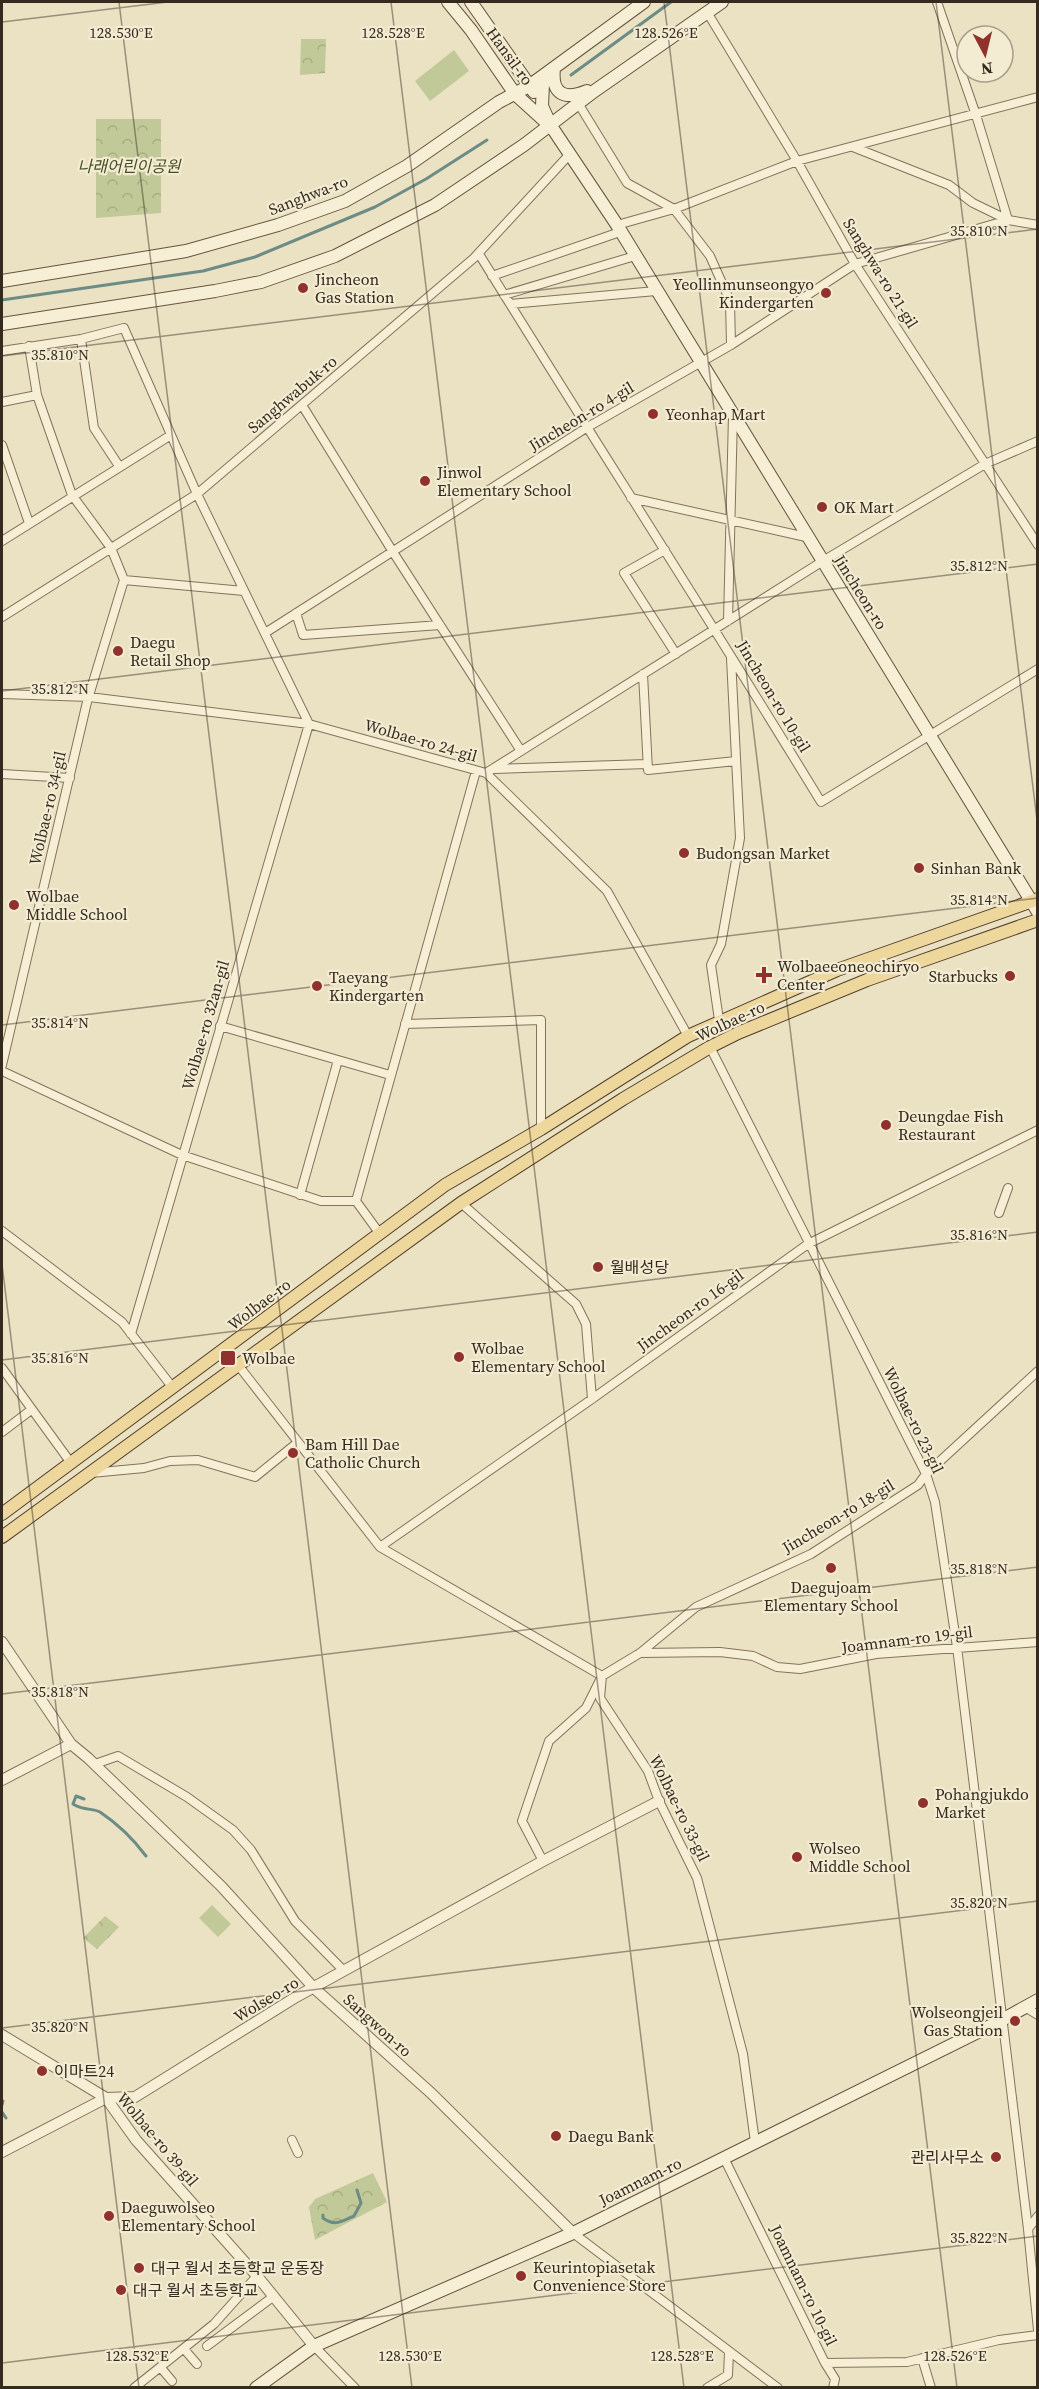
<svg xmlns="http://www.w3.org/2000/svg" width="1039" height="2389" font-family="'Source Serif 4','Noto Sans KR',serif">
  <defs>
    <pattern id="park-crowns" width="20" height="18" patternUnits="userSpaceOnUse" patternTransform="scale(1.5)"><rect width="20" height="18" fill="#c1c998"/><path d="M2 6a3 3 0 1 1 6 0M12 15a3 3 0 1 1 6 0" fill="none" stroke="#a6ad83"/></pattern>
  </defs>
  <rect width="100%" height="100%" fill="#ebe1c3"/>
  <path fill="url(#park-crowns)" d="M301,39H326L325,73L300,75Z
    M96,119H161V213L96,218Z
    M105,1916L119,1927L97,1949L83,1938Z
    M373,2173L387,2202L315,2240L309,2207L315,2199Z"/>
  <path fill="#c1c998" d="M454,50L469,71L430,101L415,81Z
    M212,1905L231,1924L218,1937L199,1918Z"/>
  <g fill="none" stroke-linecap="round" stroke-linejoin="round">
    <path stroke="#6c8c85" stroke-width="3" d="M571,75L671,2
      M2,300L203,271L255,257L375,207L426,179L487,140
      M84,1799L76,1796L73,1804C84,1811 93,1808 100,1812C118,1824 134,1840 146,1856
      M2,2105L3,2101
      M2,2112L6,2118
      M323,2215V2218C335,2227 342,2221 354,2216L361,2203L357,2190"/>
    <defs>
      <path id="minor" d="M937,2L976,115L1008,220
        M707,12L797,161L855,264L1038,545
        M578,103L627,183L674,209L710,256L730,301L731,345
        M853,147L949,185L973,203L1008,220
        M617,225L674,209L797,161L1038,97
        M479,254C592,437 709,618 821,802L1038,669
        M492,276L620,232
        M504,295L635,256
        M510,304L656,291
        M81,339L94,428L119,466
        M29,346L37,395L72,495L111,548L124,580
        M2,351L81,339L124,328L197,494L309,724L131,1334
        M2,402L37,395
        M302,405L393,552L521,751
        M2,445L29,523
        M631,498L806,537
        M2,541L171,435
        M665,550L624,573L676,654
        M124,580L244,591
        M296,613L303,635L440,625
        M2,617L197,494L474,258L569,155
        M728,621L733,415
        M265,633L586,428L731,345L855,264L1008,220L1038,225
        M643,674L648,770L736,761
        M2,694L89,697L309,724L486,773L607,891L688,1036
        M495,769L647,764
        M486,773L823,561L985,464L1038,441
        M2,774L70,778
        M719,1020L711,965L721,944L740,838L731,658
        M405,1024L541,1020V1129
        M220,1026L390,1075
        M710,1047L926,1474L935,1502L957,1647L1028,2229L1038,2330
        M2,1065L87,702L124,580
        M2,1071L182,1155L321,1201H356
        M300,1195L338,1060
        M356,1201L476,771
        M356,1201L380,1234
        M461,1203L576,1304L586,1324L592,1399
        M999,1213L1008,1188
        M2,1231L122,1322L173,1388
        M238,1365L380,1547L602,1676L600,1698L648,1771L659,1801L697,1878L743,2054L755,2142
        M2,1368L71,1463
        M2,1432L31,1410
        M91,1473L144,1468L170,1461L198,1460L255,1477L297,1443
        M380,1547L592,1399L808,1244L1038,1130
        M640,1653L720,1652L753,1656L777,1667L800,1669L876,1654L1038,1642
        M95,1764L118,1756L187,1797L233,1830L251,1850L295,1921L344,1971
        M543,1861L522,1821L549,1741L586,1708L602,1676L640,1653L696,1607L811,1554L918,1485L926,1474L1038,1371
        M1025,2007L1038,2015
        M292,2140L298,2153
        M724,2158L825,2363L907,2362L999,2340L1038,2335
        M1028,2229L1038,2216
        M573,2233L778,2388
        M207,2346L274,2296
        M314,2346L355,2388
        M184,2349L197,2364
        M922,2358L931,2388
        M825,2363L835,2379L833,2388
        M161,2368L172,2381
        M134,2388L214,2324L257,2276
        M707,2388L728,2375L729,2352"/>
      <path id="tertiary" d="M2,1642L71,1744L88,1758L221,1886L314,1988L431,2093L573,2233
        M2,1780L71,1744
        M2,2035L106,2098L136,2140L257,2276L314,2346
        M2,2152L106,2098L135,2097L296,1997L543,1861L659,1801"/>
      <path id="secondary" d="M448,2L471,30L515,94L547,123
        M471,2L534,92
        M554,68L543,84L542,106L551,126L617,225L1038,912
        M554,68C551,95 565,100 587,91
        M2,281L186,251L278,225L345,201L407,166L499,102L529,86L644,2
        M2,324L215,291L261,282L335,256L435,205L524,145L593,92L722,2
        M256,2388L314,2346L573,2233L1002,2020L1038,2000"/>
      <path id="primary" d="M2,1514L445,1185L541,1129L688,1036L837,970L1038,899
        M2,1537L461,1203L623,1099L710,1047L738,1033L867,980L1038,920"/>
    </defs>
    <use href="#minor" stroke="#84735b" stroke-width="10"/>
    <use href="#tertiary" stroke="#84735b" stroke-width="12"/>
    <use href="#secondary" stroke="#66543e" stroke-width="14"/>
    <use href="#primary" stroke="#52412f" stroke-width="14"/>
    <use href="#minor" stroke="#f7eed6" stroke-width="8"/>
    <use href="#tertiary" stroke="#f7eed6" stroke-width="10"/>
    <use href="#secondary" stroke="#f7eed6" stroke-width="12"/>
    <use href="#primary" stroke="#edd79c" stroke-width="12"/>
  </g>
  <path fill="none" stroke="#352a1e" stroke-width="1.5" stroke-opacity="0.45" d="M119,2L412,2388M391,2L684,2388M664,2L957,2388M936,2L1038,828M2,22L168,2M2,356L1038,229M2,691L1038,564M2,1025L1038,898M2,1264L139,2388M2,1360L1038,1232M2,1694L1038,1567M2,2028L1038,1901M2,2363L1038,2236"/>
  <g fill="#90312e" stroke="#f3ebd2" stroke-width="2">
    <circle cx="303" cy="288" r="6"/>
    <circle cx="826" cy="293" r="6"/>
    <circle cx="653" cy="414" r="6"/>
    <circle cx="425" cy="481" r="6"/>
    <circle cx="822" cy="507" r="6"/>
    <circle cx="118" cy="651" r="6"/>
    <circle cx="684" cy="853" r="6"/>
    <circle cx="919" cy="868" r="6"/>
    <circle cx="14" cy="905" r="6"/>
    <path d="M761 966h6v6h6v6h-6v6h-6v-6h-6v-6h6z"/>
    <circle cx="1010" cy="976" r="6"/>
    <circle cx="317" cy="986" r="6"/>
    <circle cx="886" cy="1125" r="6"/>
    <circle cx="598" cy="1267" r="6"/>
    <circle cx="459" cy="1357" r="6"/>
    <rect x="220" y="1350" width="16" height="16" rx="3"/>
    <circle cx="293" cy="1453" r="6"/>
    <circle cx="831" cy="1568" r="6"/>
    <circle cx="923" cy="1803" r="6"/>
    <circle cx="797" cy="1857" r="6"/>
    <circle cx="1015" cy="2021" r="6"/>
    <circle cx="42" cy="2071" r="6"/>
    <circle cx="556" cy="2136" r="6"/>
    <circle cx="996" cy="2157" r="6"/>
    <circle cx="109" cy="2216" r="6"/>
    <circle cx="139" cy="2268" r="6"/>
    <circle cx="521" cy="2276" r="6"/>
    <circle cx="121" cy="2290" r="6"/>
  </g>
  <g text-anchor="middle" stroke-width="4.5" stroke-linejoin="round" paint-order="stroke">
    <g font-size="16" fill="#352a1e" stroke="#f3ebd2">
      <text transform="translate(510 56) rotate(54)" y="6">Hansil-ro</text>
      <text transform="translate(308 195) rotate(-21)" y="6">Sanghwa-ro</text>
      <text transform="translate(881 273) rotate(58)" y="6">Sanghwa-ro 21-gil</text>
      <text transform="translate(292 394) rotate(-40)" y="6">Sanghwabuk-ro</text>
      <text transform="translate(581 416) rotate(-31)" y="6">Jincheon-ro 4-gil</text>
      <text transform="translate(861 592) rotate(58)" y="6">Jincheon-ro</text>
      <text transform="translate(774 696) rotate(59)" y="6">Jincheon-ro 10-gil</text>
      <text transform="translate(421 740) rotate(16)" y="6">Wolbae-ro 24-gil</text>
      <text transform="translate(47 808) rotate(-77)" y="6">Wolbae-ro 34-gil</text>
      <text transform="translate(730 1021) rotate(-25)" y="6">Wolbae-ro</text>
      <text transform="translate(205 1025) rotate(-74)" y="6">Wolbae-ro 32an-gil</text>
      <text transform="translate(259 1304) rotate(-37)" y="6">Wolbae-ro</text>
      <text transform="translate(690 1310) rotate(-36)" y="6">Jincheon-ro 16-gil</text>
      <text transform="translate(914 1420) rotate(64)" y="6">Wolbae-ro 23-gil</text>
      <text transform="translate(838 1516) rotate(-31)" y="6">Jincheon-ro 18-gil</text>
      <text transform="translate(907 1639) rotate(-7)" y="6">Joamnam-ro 19-gil</text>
      <text transform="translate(680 1808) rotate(64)" y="6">Wolbae-ro 33-gil</text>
      <text transform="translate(266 1999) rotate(-31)" y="6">Wolseo-ro</text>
      <text transform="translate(378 2025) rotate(42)" y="6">Sangwon-ro</text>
      <text transform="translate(158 2139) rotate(50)" y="6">Wolbae-ro 39-gil</text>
      <text transform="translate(640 2181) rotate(-26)" y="6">Joamnam-ro</text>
      <text transform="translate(804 2285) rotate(64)" y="6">Joamnam-ro 10-gil</text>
    </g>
    <g font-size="16" font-style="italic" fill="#445026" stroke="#f3ebd2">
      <text x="129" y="172">나래어린이공원</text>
    </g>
    <g font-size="16" fill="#352a1e" stroke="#f3ebd2" text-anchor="start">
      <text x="315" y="285">Jincheon<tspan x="315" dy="18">Gas Station</tspan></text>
      <text x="814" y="290" text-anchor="end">Yeollinmunseongyo<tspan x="814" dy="18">Kindergarten</tspan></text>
      <text x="665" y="420">Yeonhap Mart</text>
      <text x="437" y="478">Jinwol<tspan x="437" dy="18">Elementary School</tspan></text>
      <text x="834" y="513">OK Mart</text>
      <text x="130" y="648">Daegu<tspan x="130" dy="18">Retail Shop</tspan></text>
      <text x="696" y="859">Budongsan Market</text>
      <text x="931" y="874">Sinhan Bank</text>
      <text x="26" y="902">Wolbae<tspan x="26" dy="18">Middle School</tspan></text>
      <text x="777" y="972">Wolbaeeoneochiryo<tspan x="777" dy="18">Center</tspan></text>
      <text x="998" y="982" text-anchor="end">Starbucks</text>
      <text x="329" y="983">Taeyang<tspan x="329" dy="18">Kindergarten</tspan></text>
      <text x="898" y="1122">Deungdae Fish<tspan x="898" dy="18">Restaurant</tspan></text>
      <text x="610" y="1273">월배성당</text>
      <text x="471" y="1354">Wolbae<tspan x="471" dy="18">Elementary School</tspan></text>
      <text x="242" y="1364">Wolbae</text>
      <text x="305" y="1450">Bam Hill Dae<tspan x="305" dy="18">Catholic Church</tspan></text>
      <text x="831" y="1593" text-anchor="middle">Daegujoam<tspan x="831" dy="18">Elementary School</tspan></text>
      <text x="935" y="1800">Pohangjukdo<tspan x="935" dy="18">Market</tspan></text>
      <text x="809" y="1854">Wolseo<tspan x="809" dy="18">Middle School</tspan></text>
      <text x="1003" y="2018" text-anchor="end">Wolseongjeil<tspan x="1003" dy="18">Gas Station</tspan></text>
      <text x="54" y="2077">이마트24</text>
      <text x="568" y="2142">Daegu Bank</text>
      <text x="984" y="2163" text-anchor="end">관리사무소</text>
      <text x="121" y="2213">Daeguwolseo<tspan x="121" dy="18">Elementary School</tspan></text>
      <text x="533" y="2273">Keurintopiasetak<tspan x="533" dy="18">Convenience Store</tspan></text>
      <text x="151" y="2274">대구 월서 초등학교 운동장</text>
      <text x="133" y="2296">대구 월서 초등학교</text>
    </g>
  </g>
  <g font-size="15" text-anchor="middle" fill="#352a1e" stroke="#f3ebd2" stroke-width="4.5" stroke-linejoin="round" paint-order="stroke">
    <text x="121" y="38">128.530°E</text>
    <text x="393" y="38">128.528°E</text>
    <text x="666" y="38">128.526°E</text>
    <text x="979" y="236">35.810°N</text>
    <text x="60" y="360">35.810°N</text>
    <text x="979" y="571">35.812°N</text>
    <text x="60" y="694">35.812°N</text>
    <text x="979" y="905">35.814°N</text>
    <text x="60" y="1028">35.814°N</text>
    <text x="979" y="1240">35.816°N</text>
    <text x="60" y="1363">35.816°N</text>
    <text x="979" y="1574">35.818°N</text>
    <text x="60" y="1697">35.818°N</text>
    <text x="979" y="1908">35.820°N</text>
    <text x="60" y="2032">35.820°N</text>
    <text x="979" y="2243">35.822°N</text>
    <text x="137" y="2361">128.532°E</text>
    <text x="410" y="2361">128.530°E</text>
    <text x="682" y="2361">128.528°E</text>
    <text x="955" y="2361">128.526°E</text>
  </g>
  <rect width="1039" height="2389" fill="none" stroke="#352a1e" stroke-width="6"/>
  <g transform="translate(985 54) rotate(173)"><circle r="28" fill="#f3ebd2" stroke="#a79e8a" stroke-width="1.5"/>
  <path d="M0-4.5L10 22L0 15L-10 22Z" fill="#90312e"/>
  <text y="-9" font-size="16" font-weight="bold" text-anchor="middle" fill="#352a1e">N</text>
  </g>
</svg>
